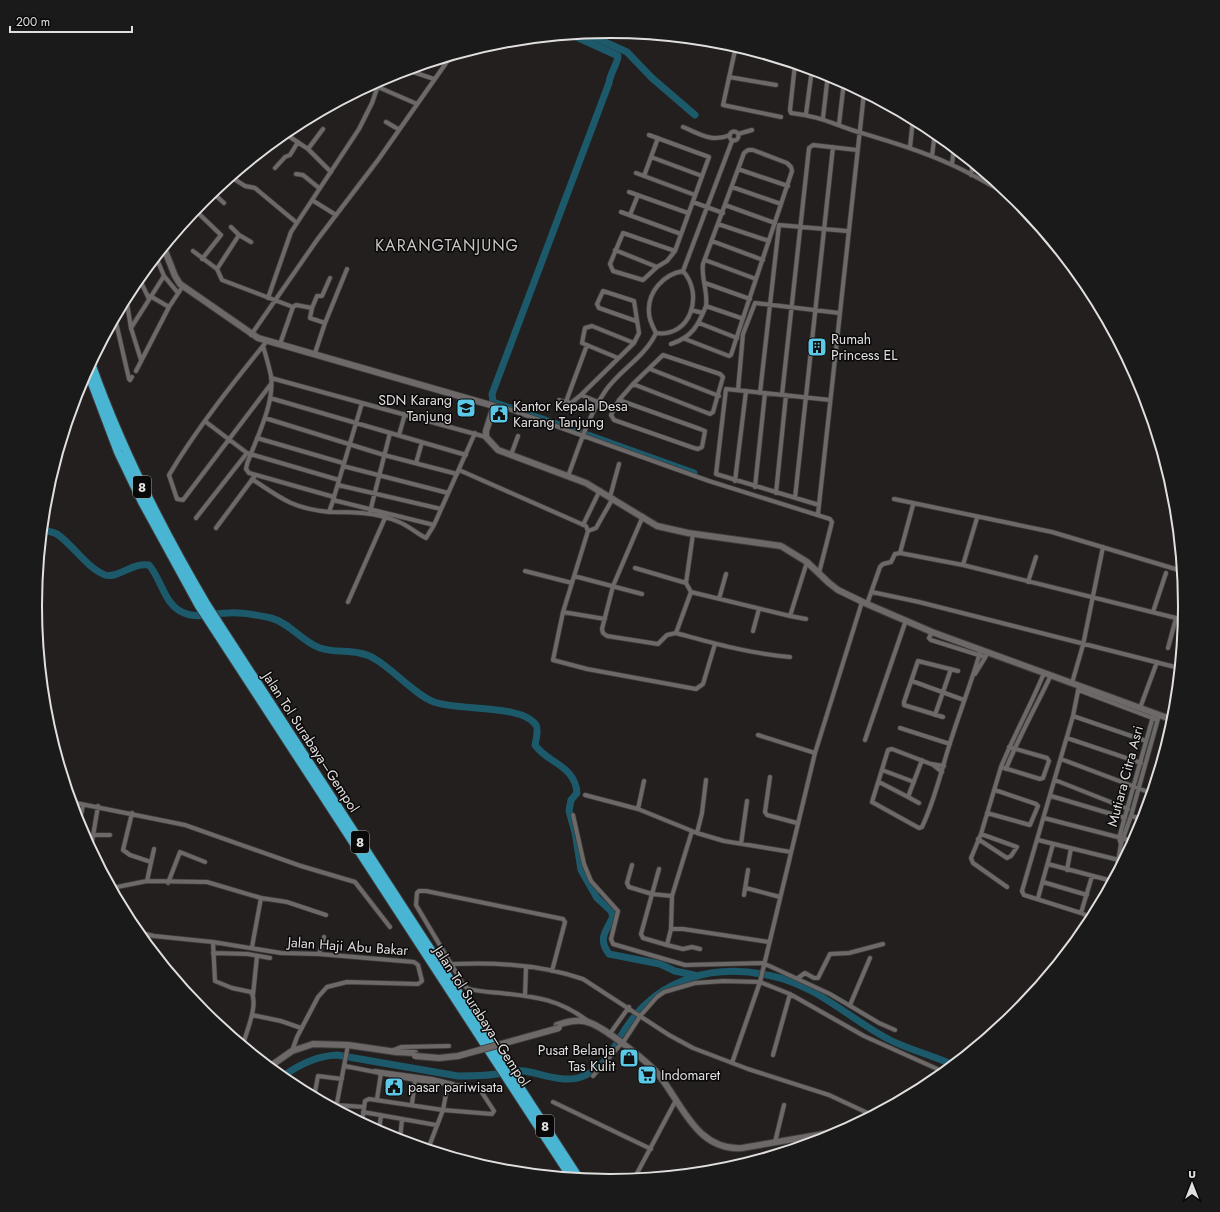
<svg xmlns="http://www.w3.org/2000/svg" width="1220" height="1212" font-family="Jost,sans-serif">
  <rect width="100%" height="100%" fill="#221f1e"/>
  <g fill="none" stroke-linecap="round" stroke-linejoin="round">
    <path stroke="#1c596a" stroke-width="7" d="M585,33L627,52L652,78L695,115
      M572,35L618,56C618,63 610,73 609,83L492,394L493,402L580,432
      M588,435L694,473
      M43,530C47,531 53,532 57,534C73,545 87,568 105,575C117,579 133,562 149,565C162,580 164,605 184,613C198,619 214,613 229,613C243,612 257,615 271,618C290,623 301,641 320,648C338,654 358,648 375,659C394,670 415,695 434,702C458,711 522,704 536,725C539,730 536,739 535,745C547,763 575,765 577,793L571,800L569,811L575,832L581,870L597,898L611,911L613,917C605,932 598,939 609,954L660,964L675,971L694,975
      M282,1077C298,1065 317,1056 337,1055L458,1076C472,1076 484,1076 497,1074C506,1073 516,1070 524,1071C544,1074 567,1085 586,1075C607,1066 614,1046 626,1028C659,977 716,963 772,976C816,985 850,1019 888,1039C909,1050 932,1055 953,1065"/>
    <defs>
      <path id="street" d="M736,46L723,105L781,117
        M735,49L767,56
        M795,64L790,110L791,113C818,116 831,123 855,131C888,141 919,150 950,164C973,174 993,187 1015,198
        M407,70L434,79
        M729,77L776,85
        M371,85L377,88
        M378,87L417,104
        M806,114L812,69
        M823,118L828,74
        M386,122L398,129
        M839,124L844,82
        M683,127C700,134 712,143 730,135
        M729.5 136a4.5 4.5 0 1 1 9 0a4.5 4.5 0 1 1-9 0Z
        M284,133L308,149L331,172
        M738,134L752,130
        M649,135L709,157L675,251L667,261L657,267L643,280L613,271L610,264L623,233L675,251
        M910,147L913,119
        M308,149L323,129
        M748,150H753L787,163L791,167L792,171L743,318H741L706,306C708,291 701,278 703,264L744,153Z
        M932,156L935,132
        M651,157L702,176
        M952,164L954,148
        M275,168L285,157L290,155L298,142
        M738,169L788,186
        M636,173L695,195
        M296,174L303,175L319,188
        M971,175L973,163
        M644,176L658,138
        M231,177L245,186L255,188L297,223
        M732,187L781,204
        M212,192L224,203
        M629,192L688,213
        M312,200L336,215
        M693,202L723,213
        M725,205L775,223
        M195,210L221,235L202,259
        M621,212L681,234
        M630,215L638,195
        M718,224L769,241
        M231,227L239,235L251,242
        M712,241L763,260
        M615,250L657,267
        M193,251L217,269L222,280L293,307L296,305L312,308L310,318L325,323
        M156,257L164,276L178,293
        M705,260L756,279
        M217,269L239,235
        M683,271L732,141
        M139,278L149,299
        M705,283L750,299
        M150,296L169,307
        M126,297L131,328L141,360
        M268,298L291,232L359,129L372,103L380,80
        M312,308L317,296H322L330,278
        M691,310L703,313
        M115,318L129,379L130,380L132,377
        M699,323L737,338
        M131,328L164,276
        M656,333C691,338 704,294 683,271
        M251,335L317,240L378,160L451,56
        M685,339L729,356L731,355L743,318
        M267,341C233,383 197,428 169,475L177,499L183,500L271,384
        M280,344L293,307
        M671,344C692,337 698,326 706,306
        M263,346C266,356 269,366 271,376C275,403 256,439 247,464L246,469L249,473L334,497L362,403
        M315,353L325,323L347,269
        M618,358L582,343L585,328L592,326L634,343
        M650,369L719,396
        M136,371L169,307L183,286
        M271,378L486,437
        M738,390L743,334L755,303L839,313
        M760,393L779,225L847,231
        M581,395L571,403H568L567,399L587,345
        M782,395L809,148L813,145L857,150
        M270,398L466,455
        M559,400L568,403
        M619,400L633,384L663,355L720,374L723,377L713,412L710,414L633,384
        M619,400L700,429L705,431L702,447L698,449L694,448L614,420L611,415Z
        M494,406H500L709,481L830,519L832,522L819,573
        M613,408L581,395L634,343L639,333L634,301L603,291L597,304L599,308L636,321
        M265,418L384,455L457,474
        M206,422L247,453L339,480
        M399,435L405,414
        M257,438L343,463
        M511,455L518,436
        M416,463L422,442
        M343,466L448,493
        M459,470L586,526L588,531L563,612L605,619
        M568,476C579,447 588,416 606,390C621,369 645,357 656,333C653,327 649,320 649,313C647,292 664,274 683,271
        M252,479C282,499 292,508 329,512
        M735,481L746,391
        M338,485L441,509
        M755,487L765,393
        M776,493L786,395
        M610,497L619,464
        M334,498L329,512C352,512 377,512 399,522C409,526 416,533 426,538L434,525
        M795,498L833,147
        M894,499L1052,532L1182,571
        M333,500L434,525L475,433
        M819,505L716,474L726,389L830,400
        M370,512L390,433
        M818,514L864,93
        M643,516L613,586L602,629L603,633L607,636L658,644L667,635L676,633C717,644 747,653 790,657
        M196,518L247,453
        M583,525L600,490
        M216,528L254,477
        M588,531L596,528L613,498
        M900,553L913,505
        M963,565L977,518
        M635,568L686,583
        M525,571L572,583
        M574,576L642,594
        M1028,582L1036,557
        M691,592L790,616L807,562
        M872,592L919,602L1179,668
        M719,599L726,574
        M348,602L385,518
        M867,604L880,567L883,564L891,562L895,554L900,553L963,565L1184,620
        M563,612L553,660L587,669L696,689L703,684L715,644
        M1153,612L1166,573
        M790,616L806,619
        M753,631L759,609
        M932,632L929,638L931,640L985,657
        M676,633L691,592L686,583L693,534
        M1168,648L1176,618
        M975,674L986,656
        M912,681L964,700
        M1072,683L1083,645L1103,547
        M1078,690L1155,719
        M1078,691L1073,716L1022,891L1024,895L1081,913L1092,918
        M1140,708L1157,662
        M935,715L951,669
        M1073,716L1146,741
        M943,717L904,705V702L918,661L958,671
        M900,728L950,744
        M758,735L815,753
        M1067,738L1141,763
        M865,740L906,620
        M1061,759L1151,793
        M932,764L942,772
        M944,766L931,764L892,749L888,750L872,802L919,828L922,827C935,800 941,771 950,743C960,711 972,681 981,649
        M1001,767C1014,735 1031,705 1044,673
        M1006,769C1019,736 1036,707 1051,675
        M882,770L914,782
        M770,777L765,812L767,815L797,823
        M1055,780L1128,809
        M879,782L908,797L922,760
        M585,795L638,809L697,833L724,841L791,852
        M1051,796L1125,818
        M908,797L919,803
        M71,802L185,825L301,866L355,882L390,927
        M638,809L644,781
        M132,813L123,850L130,855L151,862
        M987,813L1030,825L1038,806L1036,804L995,790
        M573,815L584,864L591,881L618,911L611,939L613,944L685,965L763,963L830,994L879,1023L895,1030
        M1131,816L1143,819
        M1044,818L1133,841
        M79,826L83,805
        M697,833L702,813L706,780
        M94,835H110
        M978,839L1007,858L1011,856L1017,847L981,834
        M1038,840L1123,861
        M741,844L747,801
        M1121,844L1119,838L1154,713
        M91,848L98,806
        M1048,864L1112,881
        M632,865L627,883L629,887L652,894L672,896L692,831
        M659,869L641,934L643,938L667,945L671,929L672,896
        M1067,870L1071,848
        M1116,874L1121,844L1131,816L1159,715
        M147,881L154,849
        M1043,882L1087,895
        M168,883L180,852L205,862
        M1007,887L973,863L971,858L981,834L1001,767L1040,779L1043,778L1049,761L1047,758L1009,747
        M112,888L147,881L207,882L261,898L252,947
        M746,888L780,897
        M744,895L748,870
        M261,898L287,902L326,915
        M1038,898L1053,844
        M1081,913L1092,876
        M671,929H683L769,942
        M137,932L154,936L213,942L281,953L319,954L414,962L418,965L422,981L418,984L347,982L327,987L318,997L297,1037L292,1051
        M213,942L215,981L232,988L251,992C259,1004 246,1032 243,1045
        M667,945L683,949L692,947L700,949
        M213,953L248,954L270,958
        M319,954L324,937
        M453,964C495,962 542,965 583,979L669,1035L693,1048L748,1069L829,1095L872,1115
        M552,971L565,922L563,919L426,891H419L417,893L416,905L463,984L467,988C477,992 490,992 501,993C537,997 558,999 588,1021
        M798,978L805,973L814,978H818L830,954L849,953L883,944
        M253,995L257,956
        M525,996L526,968
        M850,1005L870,958
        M252,1015L281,1021L301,1028
        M609,1035L629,1007
        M622,1044L641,1015L657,997L664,992L695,983L724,981L760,982L790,994L864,1036L944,1072
        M391,1051L401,1047L449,1046
        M773,1055L790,994
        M732,1063L760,982L815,753L862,602
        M345,1066L415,1080L479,1088L494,1111L492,1114L443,1110L369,1099L365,1101L362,1122
        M375,1071L432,1079L453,1084
        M593,1076L621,1044
        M314,1097L318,1076L342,1079
        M377,1099L381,1073
        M553,1102L651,1149
        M412,1104L415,1079
        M336,1105L364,1107
        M336,1108L348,1045
        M363,1112L436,1125
        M379,1131L381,1115
        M400,1140L402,1119
        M775,1142L784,1105
        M409,1143L430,1145
        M428,1149L443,1110L448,1083
        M634,1179L676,1100"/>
      <path id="secondary" d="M164,248L175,276L180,284L258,338L494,406L486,431V437L498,450L586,483L657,526L688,533L781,546L807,562L829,583L838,590L867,604L932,632L1173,720
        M557,1025C567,1022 577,1019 587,1022C602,1025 648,1062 658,1074C682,1103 696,1151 742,1148L841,1131
        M269,1067L292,1051L313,1044L348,1045L396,1052L415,1053"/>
      <path id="highway" d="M91,363C121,448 161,527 207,605L579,1178
        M87,370L118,452L142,502L199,606L571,1177"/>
    </defs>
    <use href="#street" stroke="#3e3c3b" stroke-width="5.5"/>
    <use href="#secondary" stroke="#3e3c3b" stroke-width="8"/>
    <use href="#highway" stroke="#3e3c3b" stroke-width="10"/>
    <use href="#street" stroke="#6d6969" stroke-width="4"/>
    <use href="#secondary" stroke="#6d6969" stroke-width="6"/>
    <use href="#highway" stroke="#49b5d3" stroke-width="8"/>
    <defs>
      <path id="secondary-bridge" d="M415,1056L439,1058L458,1056L559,1028"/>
    </defs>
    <use href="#secondary-bridge" stroke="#3e3c3b" stroke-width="8" stroke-linecap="butt"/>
    <use href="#secondary-bridge" stroke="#6d6969" stroke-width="6"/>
  </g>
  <defs>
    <symbol id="building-square" viewBox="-11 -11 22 22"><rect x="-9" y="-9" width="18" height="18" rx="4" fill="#5bc8e7" stroke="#0a0909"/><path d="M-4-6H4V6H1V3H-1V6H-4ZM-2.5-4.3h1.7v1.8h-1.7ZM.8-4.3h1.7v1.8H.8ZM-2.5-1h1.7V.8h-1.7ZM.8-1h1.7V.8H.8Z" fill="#111"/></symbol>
    <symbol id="school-square" viewBox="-11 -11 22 22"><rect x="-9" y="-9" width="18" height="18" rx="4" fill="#5bc8e7" stroke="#0a0909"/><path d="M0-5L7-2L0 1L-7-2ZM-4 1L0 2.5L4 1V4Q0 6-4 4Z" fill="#111"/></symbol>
    <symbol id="civic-square" viewBox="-11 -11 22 22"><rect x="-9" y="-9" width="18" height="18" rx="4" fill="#5bc8e7" stroke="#0a0909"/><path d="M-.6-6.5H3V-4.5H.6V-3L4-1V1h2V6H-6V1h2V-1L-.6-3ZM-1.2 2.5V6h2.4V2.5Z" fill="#111"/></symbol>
    <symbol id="shop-square" viewBox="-11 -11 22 22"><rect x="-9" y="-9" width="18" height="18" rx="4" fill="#5bc8e7" stroke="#0a0909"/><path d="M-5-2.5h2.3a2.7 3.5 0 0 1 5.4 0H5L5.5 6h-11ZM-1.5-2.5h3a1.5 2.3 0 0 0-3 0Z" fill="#111"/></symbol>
    <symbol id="supermarket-square" viewBox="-11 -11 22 22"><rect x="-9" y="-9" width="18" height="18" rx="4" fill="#5bc8e7" stroke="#0a0909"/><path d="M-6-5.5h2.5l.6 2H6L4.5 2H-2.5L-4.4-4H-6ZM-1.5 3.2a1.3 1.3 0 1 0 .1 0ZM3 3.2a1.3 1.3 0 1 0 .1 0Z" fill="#111"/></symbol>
  </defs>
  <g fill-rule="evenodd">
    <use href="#building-square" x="806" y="336" width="22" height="22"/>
    <use href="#school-square" x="455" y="397" width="22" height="22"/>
    <use href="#civic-square" x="488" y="403" width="22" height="22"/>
    <use href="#shop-square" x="618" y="1047" width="22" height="22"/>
    <use href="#supermarket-square" x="636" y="1064" width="22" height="22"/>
    <use href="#civic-square" x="383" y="1076" width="22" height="22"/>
  </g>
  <g text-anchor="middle" stroke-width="3" stroke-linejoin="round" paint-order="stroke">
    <g fill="#0a0909" stroke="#a09e9e" stroke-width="1">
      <rect x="133" y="476" width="18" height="22" rx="3"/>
      <rect x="351" y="831" width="18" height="22" rx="3"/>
      <rect x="536" y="1115" width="18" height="22" rx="3"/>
    </g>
    <g font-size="13" font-weight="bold" fill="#e1dede">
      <text x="142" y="492">8</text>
      <text x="360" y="847">8</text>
      <text x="545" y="1131">8</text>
    </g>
    <g font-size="14" fill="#e1dede" stroke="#0a0909" text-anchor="start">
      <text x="831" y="344">Rumah<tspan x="831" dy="16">Princess EL</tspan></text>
      <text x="452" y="405" text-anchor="end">SDN Karang<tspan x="452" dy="16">Tanjung</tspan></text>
      <text x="513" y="411">Kantor Kepala Desa<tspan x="513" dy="16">Karang Tanjung</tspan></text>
      <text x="615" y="1055" text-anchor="end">Pusat Belanja<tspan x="615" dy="16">Tas Kulit</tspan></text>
      <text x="661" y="1080">Indomaret</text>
      <text x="408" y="1092">pasar pariwisata</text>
    </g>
    <g font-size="14" fill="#e1dede" stroke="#0a0909">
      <text transform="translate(311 742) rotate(57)" y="5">Jalan Tol Surabaya–Gempol</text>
      <text transform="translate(1125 776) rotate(-75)" y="5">Mutiara Citra Asri</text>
      <text transform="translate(348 946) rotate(4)" y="5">Jalan Haji Abu Bakar</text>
      <text transform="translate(482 1016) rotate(57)" y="5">Jalan Tol Surabaya–Gempol</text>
    </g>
    <g font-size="16" letter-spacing="1" fill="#cac5c4" stroke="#0a0909">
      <text x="447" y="251">KARANGTANJUNG</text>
    </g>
  </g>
  <path d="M0 0H1220V1212H0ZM42 606a568 568 0 1 1 1136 0a568 568 0 1 1-1136 0Z" fill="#1b1a1a" fill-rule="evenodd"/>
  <path fill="none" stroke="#e1dede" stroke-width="2" d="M42 606a568 568 0 1 1 1136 0a568 568 0 1 1-1136 0Z"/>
  <g transform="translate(1192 1184)" stroke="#0a0909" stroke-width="3" paint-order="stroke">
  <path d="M0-3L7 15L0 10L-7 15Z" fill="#e1dede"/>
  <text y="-6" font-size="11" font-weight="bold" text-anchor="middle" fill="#e1dede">U</text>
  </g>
  <path d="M10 26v6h122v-6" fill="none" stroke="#e1dede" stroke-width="2"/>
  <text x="16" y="26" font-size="12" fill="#e1dede" stroke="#0a0909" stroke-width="3" paint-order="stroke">200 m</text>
</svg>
